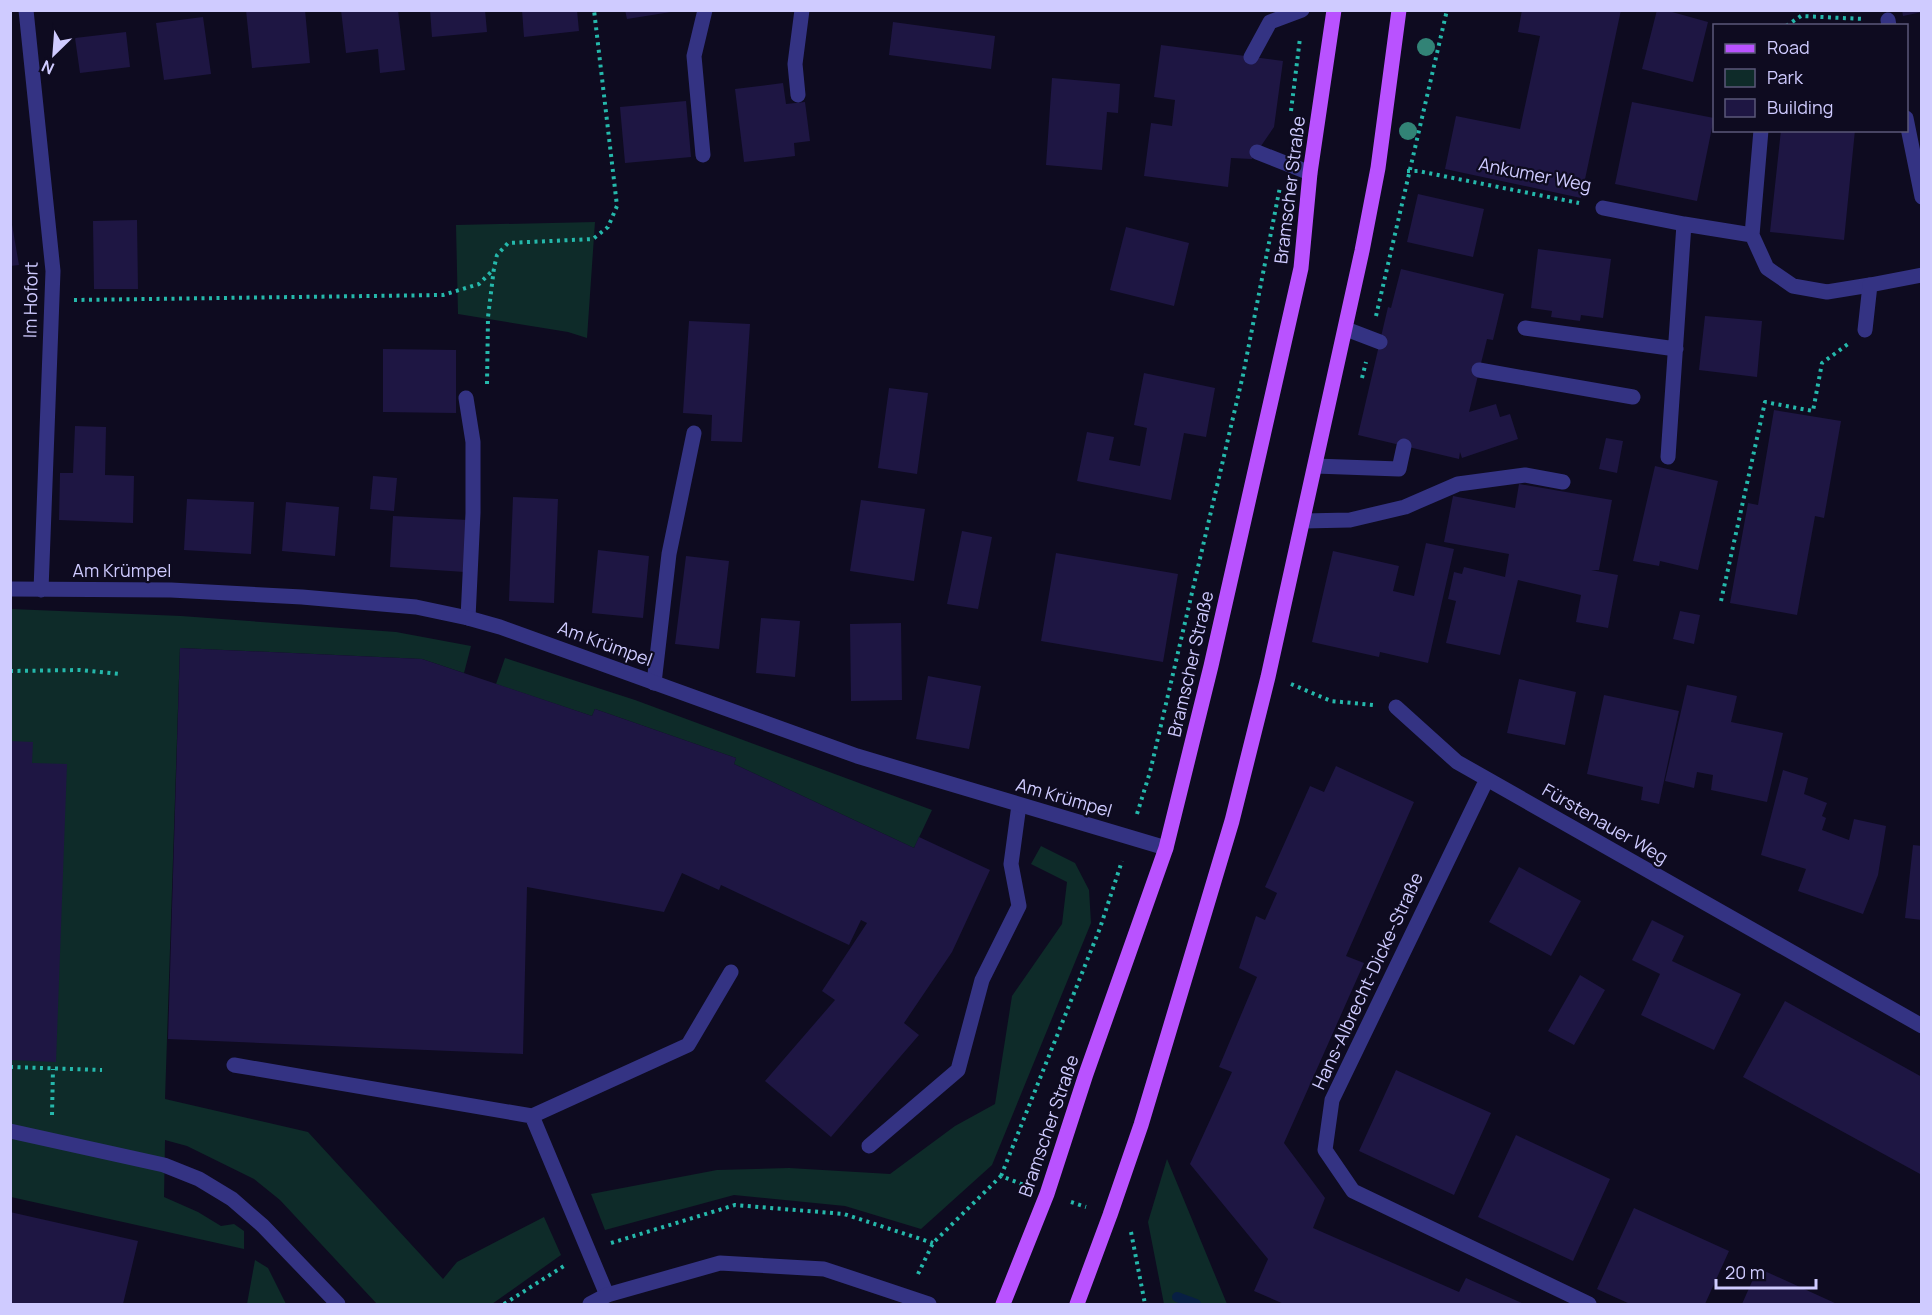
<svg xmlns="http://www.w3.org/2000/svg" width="1932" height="1315" font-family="Manrope,sans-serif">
  <rect width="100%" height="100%" fill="#0e0b20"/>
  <path fill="#0e2b29" d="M595,222L587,338L568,332L458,314L456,225Z
    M11,609L181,616L396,632L471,646L464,673L422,659L180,648L165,1099L308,1132L443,1279L457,1262L544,1217L561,1255L492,1304H377L280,1200L254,1179L187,1146L165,1140L164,1197L198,1212L221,1226L234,1224L244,1231V1249L11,1197Z
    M505,658L635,700L932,810L914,848L734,764L736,758L595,709L592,716L496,684Z
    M1041,846L1075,863L1089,890L1091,923L992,1165L921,1229L845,1206L734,1195L605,1230L591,1194L717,1170L789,1168L890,1174L955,1126L995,1104L1012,996L1062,924L1067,882L1031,864Z
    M1167,1159L1227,1304H1164L1148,1222Z
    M255,1260L268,1268L286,1304H247Z"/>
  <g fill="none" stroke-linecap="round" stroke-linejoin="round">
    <path stroke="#081f43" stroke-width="10" d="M1177,1297L1196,1304"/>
  </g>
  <path fill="#1e1643" d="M246,10H305L310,63L252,68Z
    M341,10H398L405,70L380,73L378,49L346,53Z
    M430,10H485L487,32L432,37Z
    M522,10H577L579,31L524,37Z
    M625,10H671V12L627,19Z
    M1522,10H1621L1581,198L1445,169L1456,116L1520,129L1540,36L1518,32Z
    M1657,10H1665L1708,22L1693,82L1642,69Z
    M1902,10H1922V12L1903,16Z
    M203,17L211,74L164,80L156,23Z
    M893,22L995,36L991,69L889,55Z
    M126,32L130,67L80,73L75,38Z
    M1161,45L1283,61L1274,127L1252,159L1231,158L1228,187L1144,176L1151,123L1172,126L1175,100L1154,97Z
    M1052,78L1120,84L1118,113L1107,112L1102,170L1046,165Z
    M783,83L786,104L805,102L810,141L794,143L795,156L744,162L735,89Z
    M686,101L691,157L625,163L620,107Z
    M1632,102L1714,118L1697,201L1615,184Z
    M1781,130H1855L1844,240L1770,232Z
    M1418,194L1484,209L1473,257L1407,242Z
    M10,213L19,265L10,266Z
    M137,220L138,289H94L93,221Z
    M1126,227L1189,243L1174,306L1110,290Z
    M1538,249L1611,259L1603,318L1581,315L1580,321L1551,317L1552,311L1531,308Z
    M1401,269L1504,294L1493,340L1487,339L1469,412L1496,404L1500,417L1510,414L1518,439L1462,458L1460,452L1459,459L1358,435L1388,307L1391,308Z
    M1705,316L1762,321L1757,377L1699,370Z
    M689,321L750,324L742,442L711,441L712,415L683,413Z
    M383,349L456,350V413L383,412Z
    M1144,373L1215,388L1206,437L1184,433L1171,500L1077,481L1087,432L1114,437L1109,460L1140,466L1147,428L1134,425Z
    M889,388L928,393L917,474L878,468Z
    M1774,410L1841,421L1824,518L1815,516L1797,615L1730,603L1748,503L1758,505Z
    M75,426L106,427L105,475L134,476L133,523L59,520L60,473H73Z
    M1606,438L1623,441L1617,473L1599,469Z
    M1655,466L1718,481L1698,570L1660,561L1659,566L1633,561Z
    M373,476L397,478L394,511L370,509Z
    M1519,484L1612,500L1599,570H1591L1618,575L1608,628L1576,622L1581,595L1518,580L1500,655L1446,643L1456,601L1448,599L1454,572L1462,574L1464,567L1505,577L1509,554L1444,542L1453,496L1515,508Z
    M513,497L558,499L554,603L509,601Z
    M187,499L254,502L251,554L184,550Z
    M861,500L925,509L914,581L850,571Z
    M286,502L339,507L335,556L282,551Z
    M393,516L468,520L465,572L390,567Z
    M962,531L992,537L978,609L947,604Z
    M1426,543L1454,549L1428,663L1380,652L1379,657L1312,642L1333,551L1399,566L1393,591L1414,596Z
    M598,550L649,556L643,618L592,613Z
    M1056,553L1178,574L1163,662L1041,641Z
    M686,556L729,561L719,649L675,644Z
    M1680,611L1700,615L1694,644L1673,639Z
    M761,618L800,621L795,677L756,673Z
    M901,623L902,700L851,701L850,624Z
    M180,648L422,659L592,716L595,709L736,758L734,764L914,848L919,837L990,870L952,952L904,1023L919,1035L831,1137L765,1081L835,1000L822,991L867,923L861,920L849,945L721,885L719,890L682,873L664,912L527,887L523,1054L168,1039Z
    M928,676L981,686L969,749L916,739Z
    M1519,679L1576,692L1565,745L1507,733Z
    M1687,685L1737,696L1731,722L1783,733L1767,802L1711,790L1713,775L1697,772L1694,788L1665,781Z
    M1604,695L1679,711L1659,804L1641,800L1643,787L1587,774Z
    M10,741L33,742L32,763L67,764L56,1062L10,1060Z
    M1336,766L1414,802L1346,956L1364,963L1284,1143L1325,1198L1313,1228L1459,1292L1466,1278L1524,1304H1284L1254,1291L1268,1259L1190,1164L1232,1072L1219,1067L1257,977L1239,968L1256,916L1265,920L1277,893L1265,887L1310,786L1324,792Z
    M1783,770L1808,778L1804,794L1827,803L1822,816L1826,818L1822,830L1849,840L1854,819L1886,826L1878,875L1863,914L1798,891L1806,869L1761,855Z
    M1913,845L1922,846V920L1905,918Z
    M1519,867L1581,901L1551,956L1489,922Z
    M1652,920L1684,936L1672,961L1741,994L1714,1050L1641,1015L1660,974L1632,960Z
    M1580,975L1605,990L1574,1045L1548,1031Z
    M1785,1001L1922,1077V1175L1743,1077Z
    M1396,1070L1491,1113L1454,1195L1359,1151Z
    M1516,1135L1610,1179L1573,1261L1478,1217Z
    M1634,1208L1729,1251L1705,1304H1630L1597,1289Z
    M10,1212L138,1241L123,1304H10Z
    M1758,1268L1837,1304H1742Z"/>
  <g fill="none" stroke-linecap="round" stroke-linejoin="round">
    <path stroke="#25b8ab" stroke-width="4" stroke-dasharray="3 4.5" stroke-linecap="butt" d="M1786,26L1801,16L1864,19
      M1291,111L1300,38
      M1407,171H1418L1579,203
      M74,300L443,295L479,284L494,269
      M1376,316L1447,10
      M1362,378L1366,362
      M487,384L488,317L494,268L497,255L508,243L593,239L608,227L617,206L594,10
      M1721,601L1765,402L1813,411L1822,363L1848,344
      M10,671L80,670L120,674
      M1291,684L1331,701L1373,705
      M1137,814L1150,772L1243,375L1280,187
      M10,1067L102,1070
      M52,1115L53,1069
      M1001,1176L1100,928L1122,861
      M1071,1202L1086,1207
      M1131,1232L1145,1304
      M611,1243L735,1205L844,1214L933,1243
      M918,1274L933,1243L1001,1176L1024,1185
      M504,1304L567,1264"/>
    <path stroke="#343383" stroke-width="15" d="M1888,20L1889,26
      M1251,57L1270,22L1302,10
      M798,95L795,64L802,10
      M1906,118L1922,197
      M1761,130L1752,235L1767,268L1793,286L1827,292L1870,285
      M1257,152L1310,173
      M703,155L694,56L705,10
      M1603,208L1684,224L1752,235
      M1525,328L1676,349
      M1346,329L1380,342
      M1479,370L1633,397
      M466,398L473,442V513L468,618
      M1668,457L1684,224
      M1315,466L1399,469L1404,446
      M1303,521L1350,520L1405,507L1458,484L1525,475L1563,482
      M654,683L669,554L694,433
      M234,1065L532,1116L688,1045L731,972
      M532,1116L607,1295
      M869,1146L958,1070L982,980L1019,906L1011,864L1019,805"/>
    <path stroke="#343383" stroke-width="15" d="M26,10L53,271L41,590
      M1865,330L1870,285L1922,275
      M10,589L171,590L302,597L416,607L468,618L500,627L857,756L1166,848
      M1396,707L1457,762L1922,1026
      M1487,779L1332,1100L1325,1150L1353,1191L1589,1304
      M10,1131L164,1165L199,1179L232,1199L263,1226L338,1304"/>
    <path stroke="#343383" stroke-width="15" d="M590,1304L607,1295L720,1263L824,1269L929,1304"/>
    <path stroke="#b952ff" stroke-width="15" d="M1003,1304L1047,1194L1086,1074L1166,848L1211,666L1301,268L1310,173L1334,10
      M1077,1304L1110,1215L1141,1125L1232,821L1268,677L1362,251L1378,168L1399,10"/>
  </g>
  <g fill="#328376">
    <circle cx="1426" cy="47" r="9"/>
    <circle cx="1408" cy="131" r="9"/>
  </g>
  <g text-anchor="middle" stroke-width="4.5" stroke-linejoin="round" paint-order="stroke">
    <g font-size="18" fill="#cfcbff" stroke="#0e0b20">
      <text transform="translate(1535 175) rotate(11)" y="6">Ankumer Weg</text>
      <text transform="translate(1290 190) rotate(-83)" y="6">Bramscher Straße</text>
      <text transform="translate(31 300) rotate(-89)" y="6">Im Hofort</text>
      <text x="122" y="577">Am Krümpel</text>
      <text transform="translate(605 644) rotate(20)" y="6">Am Krümpel</text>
      <text transform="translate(1191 664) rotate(-77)" y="6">Bramscher Straße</text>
      <text transform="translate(1064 798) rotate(16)" y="6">Am Krümpel</text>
      <text transform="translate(1605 824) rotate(30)" y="6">Fürstenauer Weg</text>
      <text transform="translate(1368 981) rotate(-65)" y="6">Hans-Albrecht-Dicke-Straße</text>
      <text transform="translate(1049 1126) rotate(-71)" y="6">Bramscher Straße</text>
    </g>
  </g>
  <rect width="1932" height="1315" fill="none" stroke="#cfcbff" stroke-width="24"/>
  <rect x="1713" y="24" width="195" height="108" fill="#0e0b20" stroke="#5b5879" stroke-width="1.5"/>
  <rect x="1725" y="44" width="30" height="9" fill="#b952ff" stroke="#5b5879" stroke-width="1.5"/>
  <text x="1767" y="54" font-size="18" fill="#cfcbff">Road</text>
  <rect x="1725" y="69" width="30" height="18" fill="#0e2b29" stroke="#5b5879" stroke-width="1.5"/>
  <text x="1767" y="84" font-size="18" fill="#cfcbff">Park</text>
  <rect x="1725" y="99" width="30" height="18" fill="#1e1643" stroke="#5b5879" stroke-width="1.5"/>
  <text x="1767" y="114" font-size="18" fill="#cfcbff">Building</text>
  <g transform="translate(54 54) rotate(205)" stroke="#0e0b20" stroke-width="4.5" paint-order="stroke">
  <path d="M0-4.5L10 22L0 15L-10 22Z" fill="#cfcbff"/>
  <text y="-9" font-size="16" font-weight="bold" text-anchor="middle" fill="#cfcbff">N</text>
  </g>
  <path d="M1716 1279v9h100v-9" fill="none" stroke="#cfcbff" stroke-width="3"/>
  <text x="1725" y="1279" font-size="18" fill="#cfcbff" stroke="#0e0b20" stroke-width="4.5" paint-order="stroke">20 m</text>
</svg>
